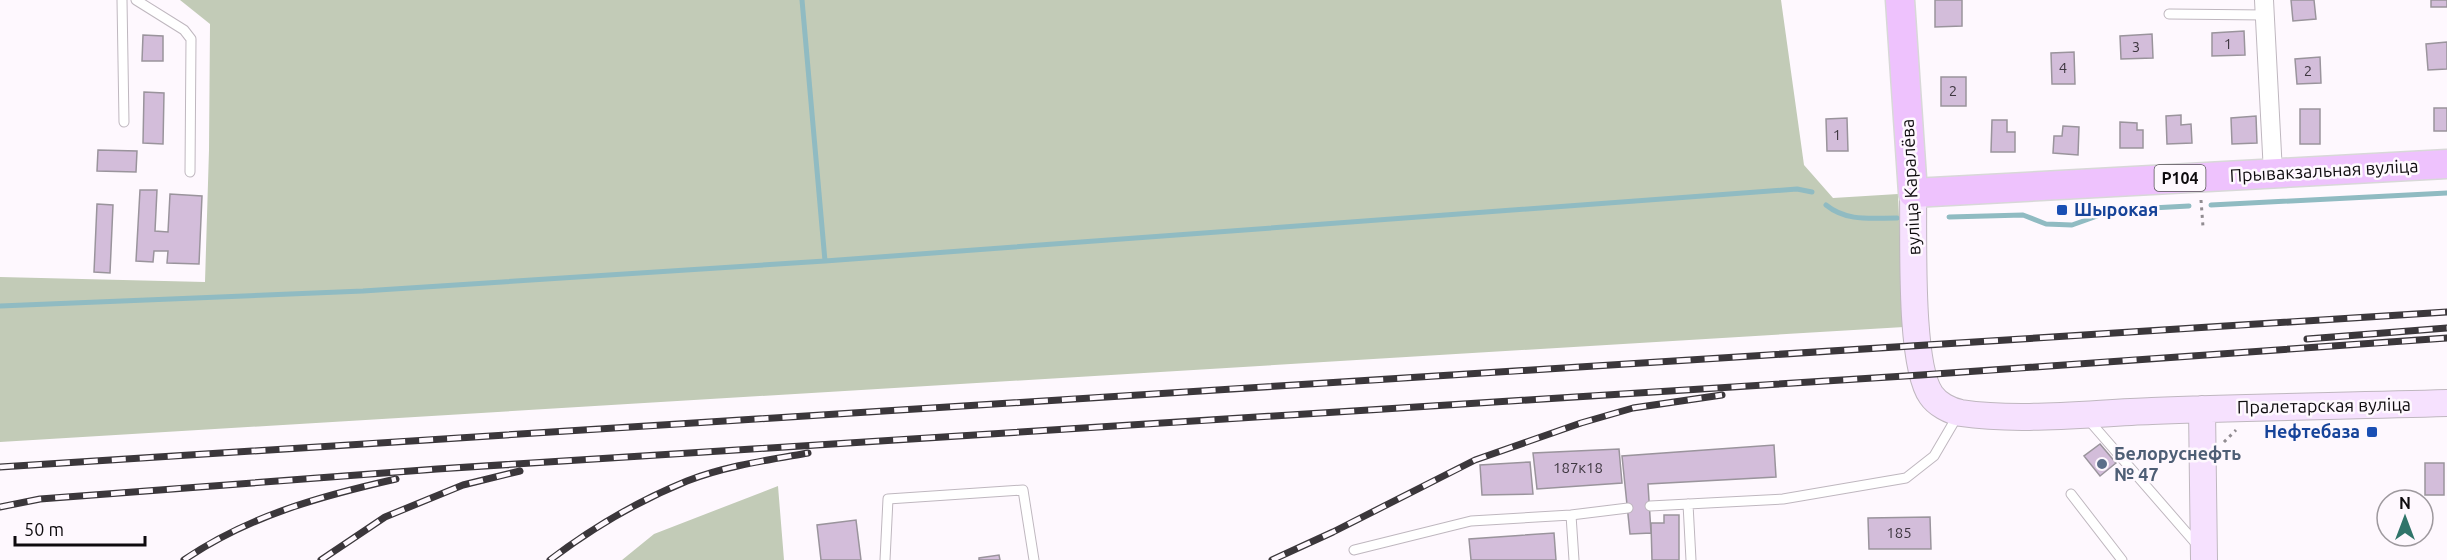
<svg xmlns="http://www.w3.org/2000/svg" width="2447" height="560" font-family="Ubuntu,sans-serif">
  <rect width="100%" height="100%" fill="#fef8fe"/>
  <path fill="#c2cbb7" d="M180,0H1781L1804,165L1833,198L1898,194L1904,327L0,442V277L205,282L209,150L210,24Z
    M778,486L784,560H622L654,534Z"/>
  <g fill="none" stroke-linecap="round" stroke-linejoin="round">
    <path stroke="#90bbc2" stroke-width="5" d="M802,0L825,261
      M1826,205C1847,222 1871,218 1897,218
      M2211,205L2447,193
      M1949,217L2023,215L2046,224L2072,225L2114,210L2189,206
      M0,306L363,291L825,261L1797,189L1812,192"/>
  </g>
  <path fill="#d3bdda" stroke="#9a949c" stroke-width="1.5" d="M1935,0H1962V26L1935,27Z
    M2291,0H2314L2316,19L2293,21Z
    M2431,0H2447V7H2431Z
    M2244,31L2245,55L2212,56V33Z
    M2152,34L2153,58L2121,59L2120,36Z
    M143,35L163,36V61H142Z
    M2447,42V69L2428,70L2426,44Z
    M2074,52L2075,84H2052L2051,53Z
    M2320,57L2321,83L2297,84L2295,59Z
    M1941,77H1966V106H1941Z
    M144,92L164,93L163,144L143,143Z
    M2434,108H2447V131H2434Z
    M2300,109H2320V144H2300Z
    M2181,115V125L2191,124L2192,143L2167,144L2166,116Z
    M2256,116L2257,143L2232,144L2231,118Z
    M1847,118L1848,151H1827L1826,119Z
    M1992,120H2007V132H2015V152H1991Z
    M2120,122L2137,123V130H2143V148H2120Z
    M2063,126L2079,127L2078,155L2053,153L2054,136H2062Z
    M98,150L137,151L136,172L97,171Z
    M140,190H157L155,231L168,232L170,194L202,196L199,264L167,263L168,251H154L153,262L136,261Z
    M97,204L113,205L110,273L94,272Z
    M2100,444L2116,463L2100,476L2084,456Z
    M1774,445L1776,477L1648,484L1651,533L1630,534L1622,456Z
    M1619,449L1622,483L1537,489L1533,453Z
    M1530,462L1533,494L1482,495L1480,465Z
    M2425,463H2444V495H2425Z
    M1664,515H1679V560H1652L1651,523H1664Z
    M1930,517L1931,549H1869L1868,518Z
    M856,520L861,560H821L817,525Z
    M1554,533L1556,560H1471L1469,539Z
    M999,555L1000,560H979V558Z"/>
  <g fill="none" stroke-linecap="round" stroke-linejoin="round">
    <defs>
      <path id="service" d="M122,0L124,122
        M136,0L184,30L191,39L190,172
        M2169,14L2265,15
        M2086,417L2199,547
        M2071,494L2122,560
        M1688,504L1691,560
        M1650,506L1783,499L1906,478L1934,456L1958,415
        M1571,515L1574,560
        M1354,550L1471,521L1571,515L1628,508
        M885,560L888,499L1023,490L1034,560"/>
      <path id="minor" d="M2264,0L2273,173"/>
      <path id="secondary" d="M1913,193C1914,236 1909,364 1931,395C1937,404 1950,411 1961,413C2021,422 2091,413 2152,411C2250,407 2349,406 2447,403
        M2202,409L2204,560"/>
      <path id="primary" d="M1900,0L1913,193L2447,164"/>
    </defs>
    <use href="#service" stroke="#bfb7bf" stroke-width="11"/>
    <use href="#minor" stroke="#bfb7bf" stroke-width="20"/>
    <use href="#secondary" stroke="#bfb7bf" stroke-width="28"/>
    <use href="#primary" stroke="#d8d8d8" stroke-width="31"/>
    <path stroke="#918c91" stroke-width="3" stroke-dasharray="3 4.5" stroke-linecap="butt" d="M2201,200L2203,227
      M2224,442L2236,430"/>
    <use href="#service" stroke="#fff" stroke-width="9"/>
    <use href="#minor" stroke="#fff" stroke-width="18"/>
    <use href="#secondary" stroke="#f6e1fe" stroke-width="26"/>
    <use href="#primary" stroke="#eec2fd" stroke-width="28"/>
    <defs>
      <path id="rail" d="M2307,339L2447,328
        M0,467L2447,312
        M0,507L40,499L437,469L1921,375L2447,338
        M184,560C248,516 321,496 396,479
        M321,560L385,517L463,485L520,471
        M550,560C592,528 638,501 687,481C725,466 768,460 808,453
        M1272,560L1333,532L1475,460L1581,423L1633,408L1722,395"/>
    </defs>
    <use href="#rail" stroke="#3b373b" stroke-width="7"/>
    <use href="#rail" stroke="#fef8fe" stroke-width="4.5" stroke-dasharray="14" stroke-linecap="butt"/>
  </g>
  <g fill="#1a4fb4" stroke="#fef8fe" stroke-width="2">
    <rect x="2056" y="204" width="12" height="12" rx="3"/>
    <rect x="2366" y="426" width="12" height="12" rx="3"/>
  </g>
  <circle fill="#5c6f8a" stroke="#fef8fe" stroke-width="2" cx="2102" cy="464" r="6"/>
  <g text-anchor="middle" stroke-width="5" stroke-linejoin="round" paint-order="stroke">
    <g font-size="15" fill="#3f3841">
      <text x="2228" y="49">1</text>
      <text x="2136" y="52">3</text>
      <text x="2063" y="73">4</text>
      <text x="2308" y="76">2</text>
      <text x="1953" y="96">2</text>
      <text x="1837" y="140">1</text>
      <text x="1578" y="473">187к18</text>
      <text x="1899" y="538">185</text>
    </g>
    <rect fill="#fef8fe" stroke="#565256" stroke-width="1.5" x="2154.5" y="165" width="51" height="26" rx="4.5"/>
    <g font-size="16" font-weight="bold" fill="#0e0b0e">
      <text x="2180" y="184">Р104</text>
    </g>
    <g font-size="18" fill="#0e0b0e" stroke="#fef8fe">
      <text transform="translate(2324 171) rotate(-3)" y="6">Прывакзальная вуліца</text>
      <text transform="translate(1911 187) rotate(-93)" y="6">вуліца Каралёва</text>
      <text transform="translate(2324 406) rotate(-1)" y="6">Пралетарская вуліца</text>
    </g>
    <g font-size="18" font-weight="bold" fill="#164399" stroke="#fef8fe" text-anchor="start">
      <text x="2074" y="216">Шырокая</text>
      <text x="2360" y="438" text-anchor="end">Нефтебаза</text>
    </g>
    <g font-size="18" font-weight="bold" fill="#4e5e75" stroke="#fef8fe" text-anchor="start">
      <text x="2114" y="460">Белоруснефть<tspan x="2114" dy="21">№ 47</tspan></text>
    </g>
  </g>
  <g transform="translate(2405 518)"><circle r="28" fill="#fef8fe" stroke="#9e999e" stroke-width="1.5"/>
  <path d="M0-4.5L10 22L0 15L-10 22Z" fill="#30756a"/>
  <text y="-9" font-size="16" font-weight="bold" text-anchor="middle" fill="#0e0b0e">N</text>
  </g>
  <path d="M15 536v9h130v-9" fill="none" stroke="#0e0b0e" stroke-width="3"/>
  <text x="24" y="536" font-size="18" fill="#0e0b0e" stroke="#fef8fe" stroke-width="4.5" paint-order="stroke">50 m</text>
</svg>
